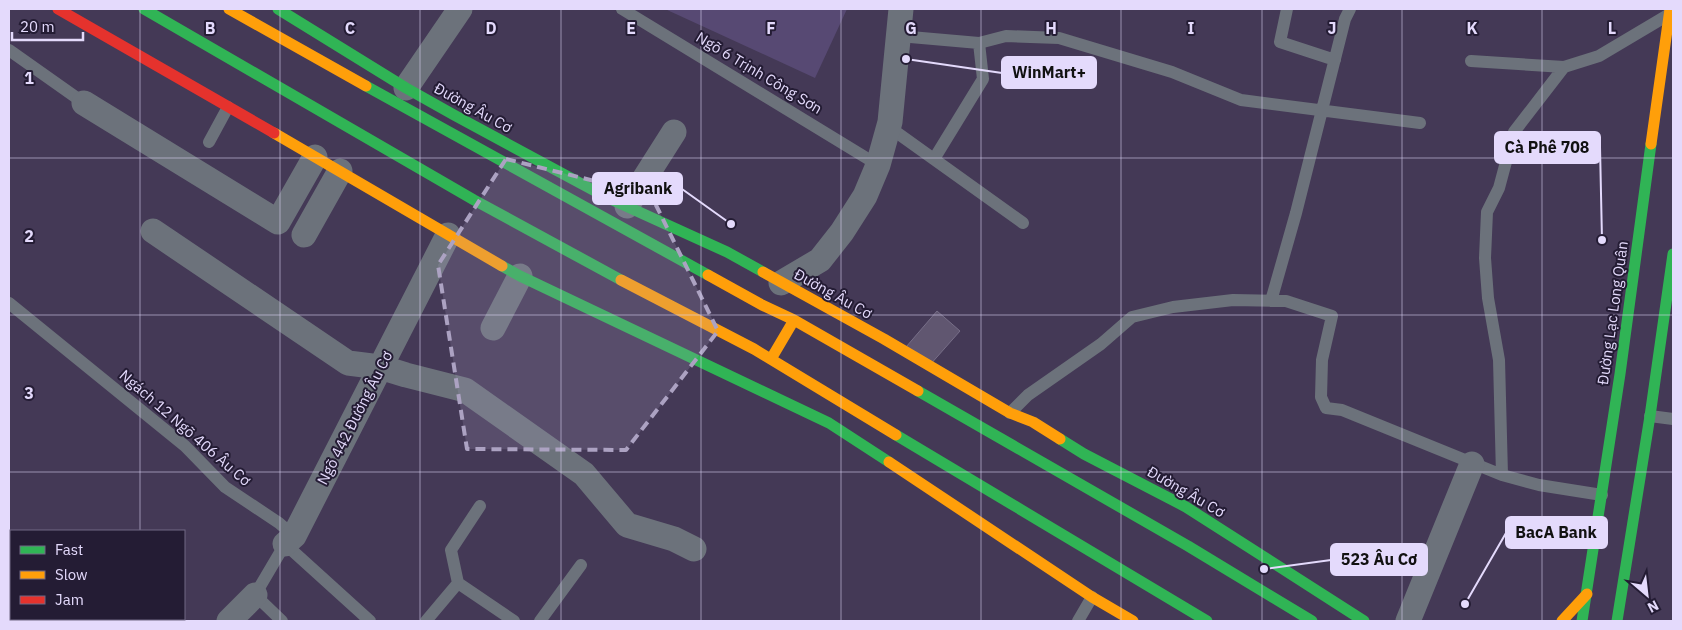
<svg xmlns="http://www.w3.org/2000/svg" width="1682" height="630" font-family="'IBM Plex Sans',sans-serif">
  <rect width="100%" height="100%" fill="#443956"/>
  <path fill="#574973" d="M665,9H847L815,78Z"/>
  <path fill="#605670" stroke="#776e88" d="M937,311L960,331L929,366L906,347Z"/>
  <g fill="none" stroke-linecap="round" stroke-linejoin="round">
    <path stroke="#6c727b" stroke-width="12" d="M622,9L878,165
      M1287,9L1280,42L1335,60
      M899,36L979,43L1006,36L1059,38L1172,72L1241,100L1420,123
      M9,50L84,103
      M1471,61L1564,67L1599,56L1668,15
      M889,127L1023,223
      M209,142L228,107
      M934,159L983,79L979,43
      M1271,301L1296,213L1345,19L1350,9
      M9,303L185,446L225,487L279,523L294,536
      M1010,413L1028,395L1101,344L1132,317L1173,307L1233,300L1286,301L1332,316L1322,360L1321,397L1326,408L1342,410L1502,475L1539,485L1602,495
      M1650,416L1673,419
      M1502,475L1499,360L1488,298L1485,258L1487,212L1499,188L1514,132L1564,67
      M458,583L451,550L480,506
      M282,621L255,595L285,544L370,621
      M426,621L458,583L514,621
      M540,621L581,565
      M1078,621L1092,597"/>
    <path stroke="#6c727b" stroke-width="25" d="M406,88L460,9
      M84,103L278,222L315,157
      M627,206L674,132
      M153,231L348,363L380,367L406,375L465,390L584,474L627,525L674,539L694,549
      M304,235L340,171
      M781,283L820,260L842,232L865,196L878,165L890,122L901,9
      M493,328L520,276
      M285,544L294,536L448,235
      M122,619L125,621
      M23,621L25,619
      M229,621L255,595
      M1408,621L1472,464"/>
    <path stroke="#30b455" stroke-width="11" d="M144,9L474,200L621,280
      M278,9L406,88L454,115L606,197L727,252L763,272
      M366,86L708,275
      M502,266L520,276L829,423L889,462
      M918,391L1188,546L1312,621
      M896,435L1207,621
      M1060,439L1084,454L1186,507L1364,621
      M1582,621L1620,374L1651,144
      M1617,621L1650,416L1673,254"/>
    <path stroke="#ff9f0a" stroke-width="11" d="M229,9L366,86
      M274,133L502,266
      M1651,144L1670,9
      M763,272L884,339L1010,413L1033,422L1060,439
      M708,275L762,305L794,320L918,391
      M621,280L754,349L896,435
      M771,359L794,320
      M889,462L1092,597L1133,621
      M1562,621L1587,594"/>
    <path stroke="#e5322d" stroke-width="11" d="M58,9L274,133"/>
  </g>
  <path fill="#aca2c2" fill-opacity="0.2" stroke="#aca2c2" stroke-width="4" stroke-dasharray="10 6" stroke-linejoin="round" d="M506,159L651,195L718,331L626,450L467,449L438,265Z"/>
  <path fill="none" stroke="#e4dafc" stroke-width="1" stroke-opacity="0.55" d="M140,9V531M280,9V621M420,9V621M561,9V621M701,9V621M841,9V621M981,9V621M1121,9V621M1262,9V621M1402,9V621M1542,9V621M9,158H1673M9,315H1673M9,472H1673M140,619V621"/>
  <g text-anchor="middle" stroke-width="4" stroke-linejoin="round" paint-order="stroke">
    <g font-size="15" fill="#e4dafc" stroke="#241c34">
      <text transform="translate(759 73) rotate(31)" y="5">Ngõ 6 Trịnh Công Sơn</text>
      <text transform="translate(473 108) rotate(29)" y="5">Đường Âu Cơ</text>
      <text transform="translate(833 294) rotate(29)" y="5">Đường Âu Cơ</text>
      <text transform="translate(1613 313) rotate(-82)" y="5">Đường Lạc Long Quân</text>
      <text transform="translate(355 418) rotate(-63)" y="5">Ngõ 442 Đường Âu Cơ</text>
      <text transform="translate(185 428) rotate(41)" y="5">Ngách 12 Ngõ 406 Âu Cơ</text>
      <text transform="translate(1186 492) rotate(30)" y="5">Đường Âu Cơ</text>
    </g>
  </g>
  <g font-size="16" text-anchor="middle" font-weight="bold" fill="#e4dafc" stroke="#241c34" stroke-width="4" stroke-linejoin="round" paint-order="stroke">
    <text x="210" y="34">B</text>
    <text x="350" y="34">C</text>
    <text x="491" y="34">D</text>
    <text x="631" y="34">E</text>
    <text x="771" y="34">F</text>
    <text x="911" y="34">G</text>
    <text x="1051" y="34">H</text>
    <text x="1191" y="34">I</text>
    <text x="1332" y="34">J</text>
    <text x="1472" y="34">K</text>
    <text x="1612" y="34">L</text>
    <text x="29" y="84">1</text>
    <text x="29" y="242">2</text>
    <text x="29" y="399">3</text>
  </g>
  <path fill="none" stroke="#e4dafc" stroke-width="2" d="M906 59L1002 73M1602 240L1600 147M731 224L682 189M1465 604L1506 533M1264 569L1331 560"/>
  <g fill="#e4dafc" stroke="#241c34" stroke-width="2">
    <circle cx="906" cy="59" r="5"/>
    <circle cx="1602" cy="240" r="5"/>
    <circle cx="731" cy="224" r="5"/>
    <circle cx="1465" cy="604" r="5"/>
    <circle cx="1264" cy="569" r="5"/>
  </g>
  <g fill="#e4dafc" stroke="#e4dafc" stroke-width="2">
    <rect x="1002" y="57" width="94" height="31" rx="5"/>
    <rect x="1495" y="132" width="105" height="31" rx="5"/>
    <rect x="593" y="173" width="89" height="31" rx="5"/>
    <rect x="1506" y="517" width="101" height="31" rx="5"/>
    <rect x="1331" y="544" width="96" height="31" rx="5"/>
  </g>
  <g font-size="16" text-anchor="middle" font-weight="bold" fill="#111">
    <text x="1049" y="78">WinMart+</text>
    <text x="1547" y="153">Cà Phê 708</text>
    <text x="638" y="194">Agribank</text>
    <text x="1556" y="538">BacA Bank</text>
    <text x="1379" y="565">523 Âu Cơ</text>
  </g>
  <rect width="1682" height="630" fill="none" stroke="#e4dafc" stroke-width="20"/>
  <rect x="10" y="530" width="175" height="90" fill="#241c34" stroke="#716884"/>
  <rect x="20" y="546" width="25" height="8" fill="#30b455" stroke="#716884"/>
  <text x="55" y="555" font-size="15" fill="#e4dafc">Fast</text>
  <rect x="20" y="571" width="25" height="8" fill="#ff9f0a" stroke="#716884"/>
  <text x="55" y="580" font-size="15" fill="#e4dafc">Slow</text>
  <rect x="20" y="596" width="25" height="8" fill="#e5322d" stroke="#716884"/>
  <text x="55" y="605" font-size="15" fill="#e4dafc">Jam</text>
  <g transform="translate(1647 595) rotate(152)" stroke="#241c34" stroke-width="4" paint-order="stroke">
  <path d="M0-4L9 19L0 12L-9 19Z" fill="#e4dafc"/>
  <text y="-8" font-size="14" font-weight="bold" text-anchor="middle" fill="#e4dafc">N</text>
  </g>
  <path d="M12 32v8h71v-8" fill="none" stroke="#e4dafc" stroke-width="2.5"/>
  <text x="20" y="32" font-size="15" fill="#e4dafc" stroke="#241c34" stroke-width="4" paint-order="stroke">20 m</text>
</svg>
